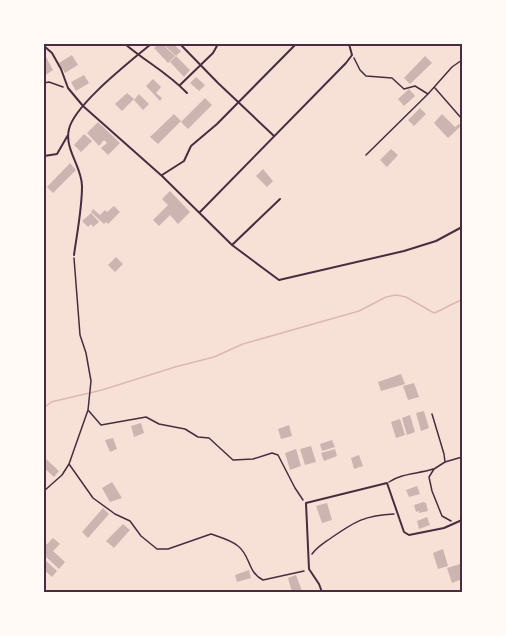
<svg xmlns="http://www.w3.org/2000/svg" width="506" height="636" font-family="'DejaVu Sans',sans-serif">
  <rect width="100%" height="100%" fill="#f7e1d7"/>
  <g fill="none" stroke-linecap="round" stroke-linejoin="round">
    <path stroke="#dcb8b0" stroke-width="1.5" d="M44,408L51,402L102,390L175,367L214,357L243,344L359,311L386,297L396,295L406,297L434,313C445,309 452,303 462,300"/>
  </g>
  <path fill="#ccb4b1" d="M159,44H162L175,56L168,63L154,48Z
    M163,44H173L181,51L176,56Z
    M44,53L53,70L44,76Z
    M72,55L78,65L65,73L59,63Z
    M176,56L190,70L184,77L170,62Z
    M425,56L432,63L410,84L404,78Z
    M84,75L89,83L76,91L71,82Z
    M196,77L205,85L199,91L190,83Z
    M153,79L161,87L156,93L162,98L160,101L146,86Z
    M409,89L415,96L404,106L398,99Z
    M127,93L134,99L122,111L115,104Z
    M139,94L149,104L143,110L134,100Z
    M205,98L212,105L188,129L181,122Z
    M420,108L426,114L414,126L408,120Z
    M174,114L181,121L158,144L150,137Z
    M442,114L455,127L459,124L461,126L448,138L434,123Z
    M98,122L120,143L108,155L101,148L107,143L104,140L99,146L87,133Z
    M84,134L92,141L81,152L74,145Z
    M391,149L398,155L387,167L380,160Z
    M70,163L76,170L53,193L47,187Z
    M263,169L273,181L267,187L256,176Z
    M170,191L190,212L178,224L170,215L159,226L153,220L168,205L162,199Z
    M114,206L120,212L108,224L106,222L104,224L91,212L93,209L100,215L105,210L107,212Z
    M91,213L99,222L93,227L91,224L88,227L82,221Z
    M116,257L123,264L115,272L108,265Z
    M401,374L405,384L381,391L378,382Z
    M414,383L419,397L408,400L403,386Z
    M424,411L429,428L421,431L416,413Z
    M410,415L415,432L407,435L402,418Z
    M400,419L405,435L396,438L391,422Z
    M141,423L144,433L134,437L131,426Z
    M289,425L292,436L281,439L278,429Z
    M113,438L117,449L110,452L105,440Z
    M332,440L335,447L322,451L320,444Z
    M311,446L316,462L305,465L300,449Z
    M296,449L301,466L290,470L285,453Z
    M335,449L337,456L324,461L321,453Z
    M359,455L363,466L354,469L351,458Z
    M44,457L59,471L54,477L44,468Z
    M112,482L122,498L110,502L102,488Z
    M417,486L420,494L409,497L406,490Z
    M423,502L426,503L428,511L419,513V511L416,512L414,505Z
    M327,503L332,520L322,523L316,506Z
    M103,508L109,514L88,538L82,532Z
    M427,517L430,525L419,529L417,521Z
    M123,524L130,530L114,548L106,541Z
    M53,538L60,544L53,551L65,562L59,569L44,555V544H47Z
    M443,549L448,566L438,569L433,553Z
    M44,559L57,571L52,577L44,570Z
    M460,564L462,579L452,583L447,568Z
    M249,570L251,578L237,582L235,575Z
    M296,575L302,591L292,592L288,578Z"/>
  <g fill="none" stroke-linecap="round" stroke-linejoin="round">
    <path stroke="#4a2c40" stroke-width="1.5" d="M354,58L360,70L366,76L392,78L404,89L415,86L428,94
      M44,83L49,82L63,87
      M435,88L462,119
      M366,155L428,94L452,67L462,60
      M88,410L101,425L146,417L159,424L185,429L198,437L209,438L233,460L253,459L272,453L278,455L295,488L303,500
      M432,414L444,454L445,462L434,469L429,477L432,491L442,516L451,521
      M445,462L462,457
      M69,464L93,498L115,514L130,521L141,536L157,549H168L211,534C219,537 231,540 238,546C251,556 247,572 263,580L304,571
      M389,482C402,473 418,474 433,469
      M44,491L62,475L69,464L88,410L91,381L86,353L80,335L74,258
      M312,554C317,547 324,543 331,538C354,522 365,515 394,514"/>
    <path stroke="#4a2c40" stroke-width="2" d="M125,44C146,62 167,72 187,93
      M180,44L218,83L274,136
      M44,46L52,53L61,69L68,88L83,106L162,176L232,245L279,280L404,251L436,241L462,227
      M180,85L213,53L218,44
      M44,156L57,154L68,135
      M162,175L184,161L191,146L217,124L296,44
      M200,212L346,63L352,55L349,44
      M232,245L280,199
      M74,255C77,233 82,209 82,186C82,167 64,149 69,129C75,104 131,61 151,44
      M322,592L319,584L309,569L306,503L387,483L404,532L409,535L444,528L462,520"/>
  </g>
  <rect width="506" height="636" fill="none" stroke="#fffaf5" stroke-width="90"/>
  <rect x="45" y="45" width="416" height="546" fill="none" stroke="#4a2c40" stroke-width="2"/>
</svg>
